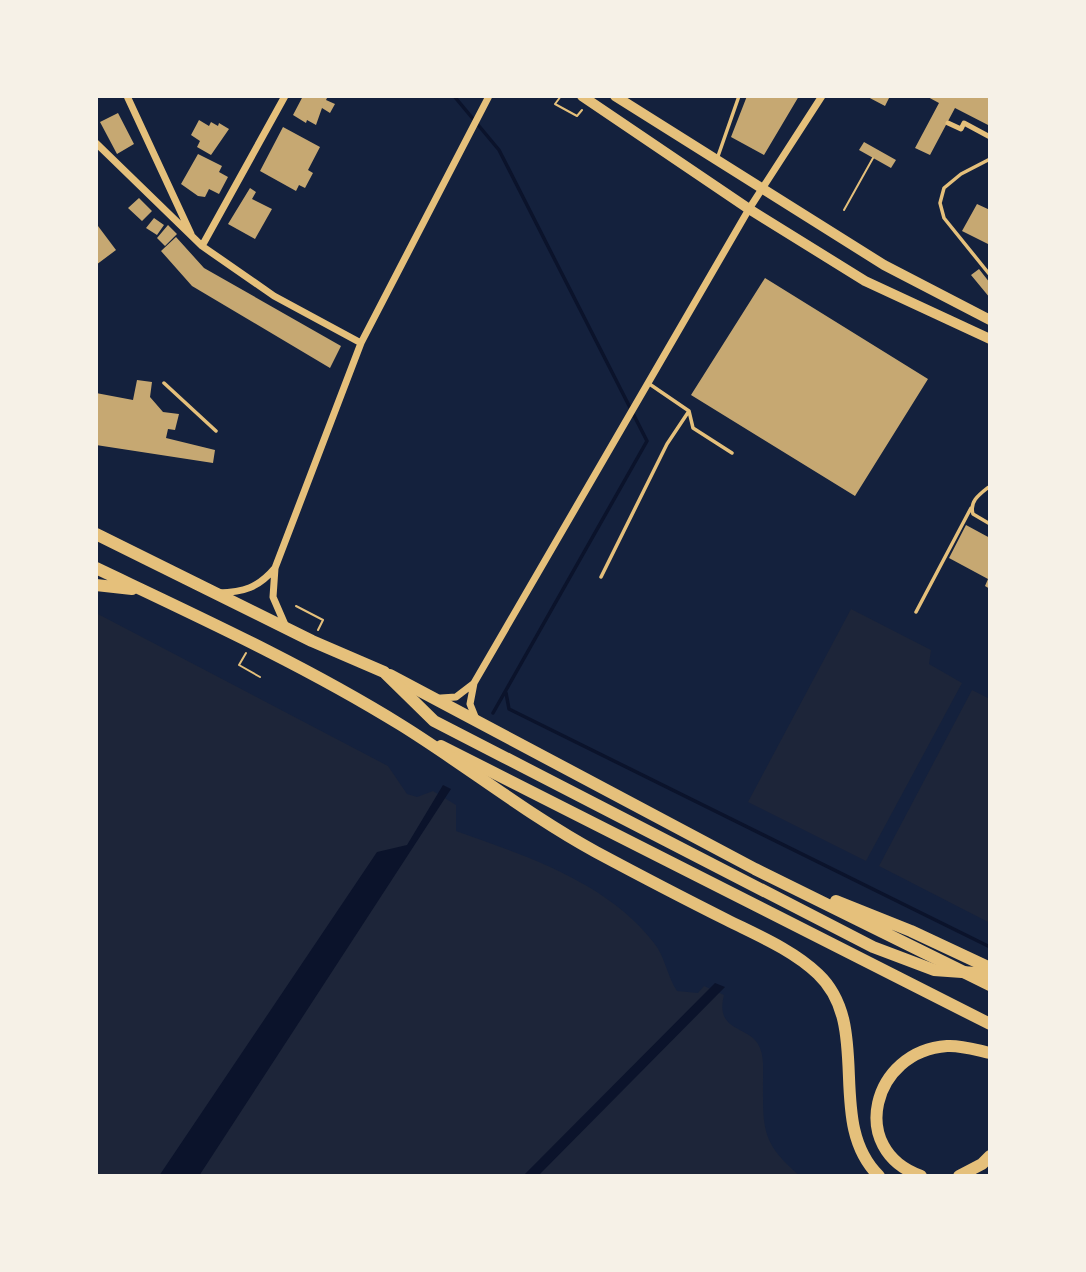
<svg xmlns="http://www.w3.org/2000/svg" width="1086" height="1272" font-family="Mulish,sans-serif">
  <rect width="100%" height="100%" fill="#14213d"/>
  <path fill="#1d2539" d="M851,609L931,650L929,664L962,683L866,861L748,802Z
    M96,613L388,766L407,794L417,797L433,791L456,805V831C526,856 607,882 654,943C665,956 667,976 677,991L698,993L704,986L724,995C714,1034 752,1025 760,1048C764,1058 763,1069 763,1080C763,1129 761,1143 800,1176H96Z
    M972,690L990,699V923L879,866Z"/>
  <path fill="#0b132b" d="M443,785L451,789L199,1176H159L377,852L407,845Z
    M715,983L725,987L538,1176H523Z"/>
  <g fill="none" stroke-linecap="round" stroke-linejoin="round">
    <path stroke="#0b132b" stroke-width="3.5" d="M454,96L499,150L647,441L493,713
      M506,693L509,709L990,947"/>
  </g>
  <path fill="#c6a872" d="M303,96H328L326,100L335,104L330,113L322,108L316,125L307,120L306,123L293,115Z
    M747,96H799L764,155L731,137Z
    M866,96H890L885,106Z
    M926,96H990V126L955,108L930,155L915,148L939,103Z
    M118,113L134,144L117,154L100,122Z
    M199,120L209,126L211,122L218,126L219,123L229,129L211,155L197,147L200,141L191,135Z
    M283,127L320,147L308,170L313,173L305,188L299,185L296,191L260,171Z
    M864,142L896,160L891,168L859,150Z
    M198,154L222,166L219,172L228,177L219,194L209,189L205,197L198,196L181,184Z
    M250,188L256,192L252,199L272,209L255,239L228,224Z
    M139,198L152,211L142,221L128,208Z
    M977,204L990,210V245L962,231Z
    M154,218L164,225L157,235L146,228Z
    M168,225L177,234L165,246L157,238Z
    M98,226L116,250L96,265V227Z
    M176,237L204,268L341,346L330,368L192,286L161,251Z
    M979,269L990,283V298L971,275Z
    M765,278L928,379L855,496L691,395Z
    M137,380L152,382L150,397L163,412L179,414L175,430L168,429L166,438L215,450L213,463L96,445V393L133,400Z
    M966,525L990,538V589L985,586L988,579L949,558Z"/>
  <g fill="none" stroke-linecap="round" stroke-linejoin="round">
    <path stroke="#e5c07b" stroke-width="2" d="M561,96L555,104L577,116L582,110
      M844,210L873,158
      M296,606L323,620L318,630
      M246,653L239,665L260,677"/>
    <path stroke="#e5c07b" stroke-width="3.5" d="M717,159L739,96
      M990,159L961,174L944,188L940,203L944,218L990,275
      M164,383L216,431
      M648,383L689,411L693,428L732,453
      M990,486C980,494 969,501 973,514L990,524
      M601,577L667,444L689,411
      M916,612L971,508"/>
    <path stroke="#e5c07b" stroke-width="5" d="M948,123L961,129L964,123L990,137"/>
    <path stroke="#e5c07b" stroke-width="7" d="M127,96L191,234
      M96,143L202,246L274,296L361,343
      M202,246L285,96
      M218,593C244,592 258,588 275,568
      M286,627L273,597L275,568L361,343L489,96
      M441,698L456,697L473,684
      M476,719L470,704L474,683L749,209L822,96"/>
    <path stroke="#e5c07b" stroke-width="10" d="M582,96L749,209L865,281L990,339
      M615,96L884,265L990,320"/>
    <path stroke="#e5c07b" stroke-width="12" d="M390,675L755,869L990,985
      M441,746L990,1024
      M836,901L911,931L990,968"/>
    <path stroke="#e5c07b" stroke-width="12" d="M96,534L312,641L384,672L434,721L873,947L934,970L990,974
      M96,568C199,617 304,665 401,725C467,766 528,815 596,852C639,875 683,898 727,920C757,935 793,950 818,974C874,1027 824,1122 879,1176
      M96,585L132,589
      M921,1176C847,1150 872,1051 947,1046C961,1045 976,1050 990,1053
      M959,1176L982,1164L990,1156"/>
  </g>
  <rect width="1086" height="1272" fill="none" stroke="#f6f1e7" stroke-width="196"/>
</svg>
